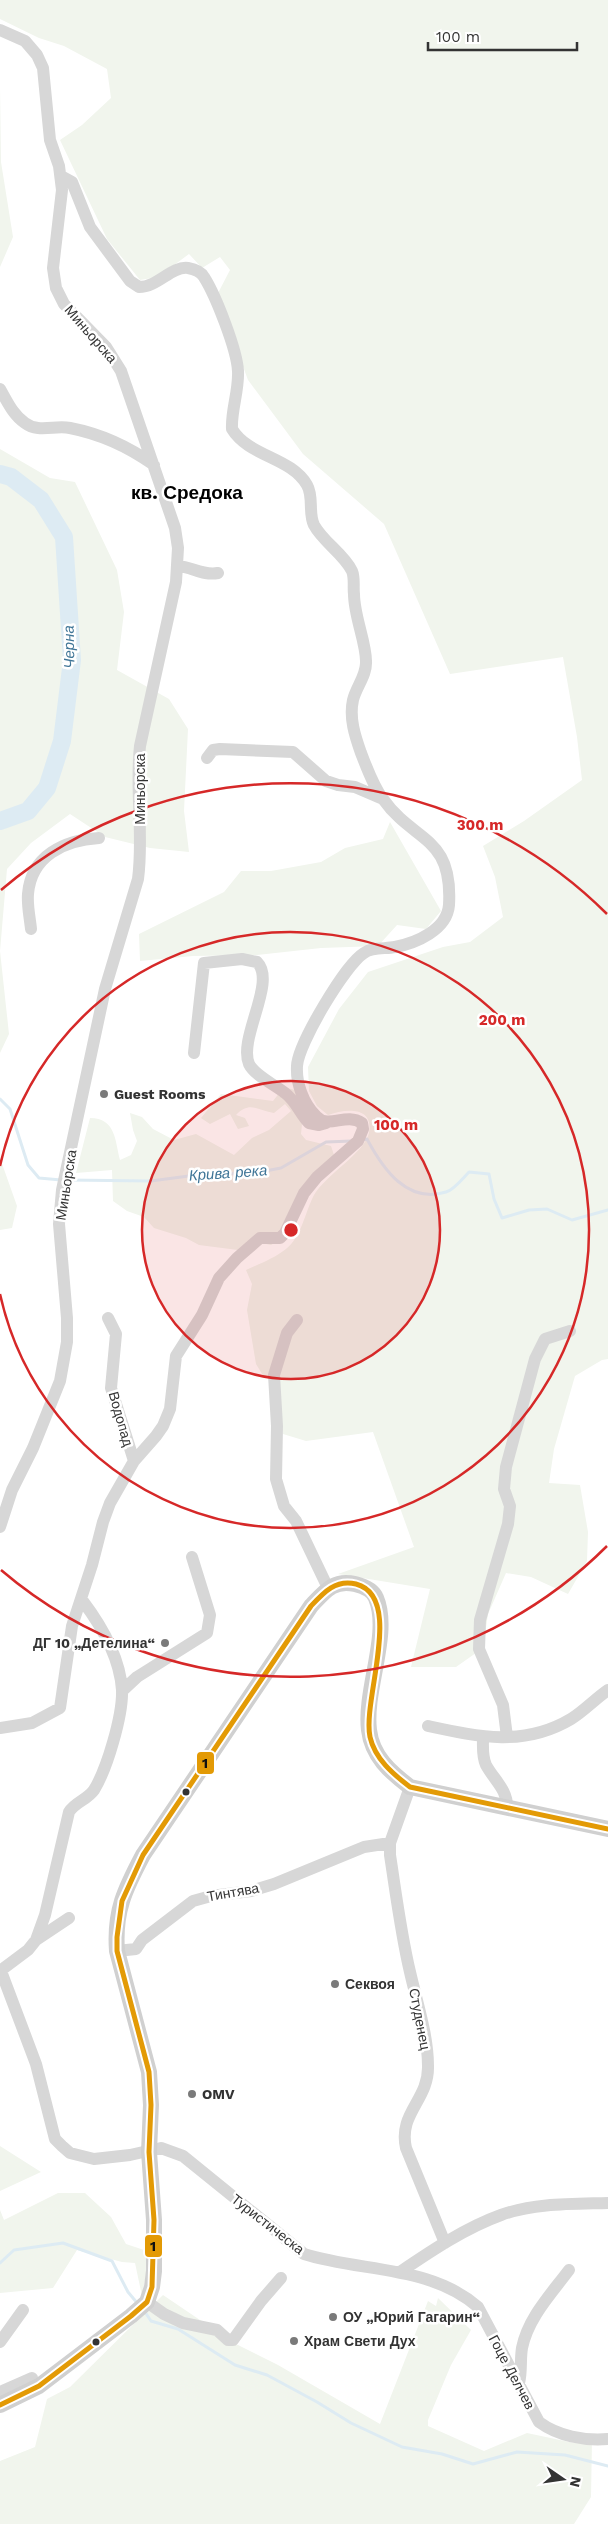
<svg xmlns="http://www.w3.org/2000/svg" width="608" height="2524" font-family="'Work Sans',sans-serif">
  <rect width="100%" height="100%" fill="#fff"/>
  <path fill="#f1f5ed" d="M0,0H608V1359L602,1360L575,1376L554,1449L549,1483L580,1485L588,1532L587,1561L568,1594L531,1577L506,1573L488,1614L483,1648L456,1667H411L430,1589L338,1574L414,1547L373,1432L306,1441L283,1434L279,1377H264L256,1364L247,1310L252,1284L246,1270C259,1264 275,1258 286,1249C302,1236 305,1212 314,1195C326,1175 365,1152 369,1133C374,1105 344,1109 328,1115L317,1106L309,1091L308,1067L339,1009L368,972L443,947L470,942L503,917L495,877L483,846L524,821L582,780L577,737L563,657L450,674L384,524L303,454L248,380L217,295L230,270L220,257L202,268L189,254L158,277L140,280L107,239L60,140L82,125L111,98L107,69L64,46L39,38L0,19Z
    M0,86L1,162L13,237L0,267Z
    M0,449L50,478L75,482L117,570L124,612L117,670L169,699L188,729L184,811L189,852L150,848L105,837L70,814L31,843L7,869L0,951L9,1034L0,1053Z
    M390,822L441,911L426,929L397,925L378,946L321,948L257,955L193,956L140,961L139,934L224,892L241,871H271L321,862L345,848L383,839Z
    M284,1087L298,1091L302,1124L301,1134L306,1140L331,1146L335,1158L279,1240L271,1245L261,1243L238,1250L199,1245L186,1238L154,1228L144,1217L127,1211L113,1201L112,1170L76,1173L90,1118C116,1118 115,1141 120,1160L131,1155L137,1141L133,1130L130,1113L142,1117L153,1129L174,1140L196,1134L234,1155L252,1138L269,1130L291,1111L285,1104L274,1113C258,1111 250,1100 236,1115L245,1118L249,1126L238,1129L230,1114L210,1124L201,1118L221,1094L273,1101Z
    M0,1158L17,1206L12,1228L0,1230Z
    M0,2146L41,2172L0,2191Z
    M58,2193H85L111,2217L126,2244L150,2252L142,2296L135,2263L122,2262L77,2250L53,2288L0,2293V2210L4,2220Z
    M163,2295L234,2343L278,2365L380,2424L428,2301L436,2306L438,2298L471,2330L451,2365L428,2420V2426L484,2451L527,2433L574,2443L592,2440L591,2497L574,2524H0V2461L35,2447L47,2399L70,2387Z"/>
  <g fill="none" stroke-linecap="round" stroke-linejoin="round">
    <path stroke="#ddebf3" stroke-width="3" d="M0,1099L10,1109L28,1165L39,1178L61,1180
      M363,1140L367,1139C383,1169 407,1204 446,1192C454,1190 463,1178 469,1172L489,1174L494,1199L502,1218L529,1210L547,1209L572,1220L608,1210
      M67,1180L151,1181L219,1172L235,1174L255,1173L281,1168L326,1142L352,1141
      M0,2263L14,2250L63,2243L112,2261L128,2292L138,2304
      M145,2312L151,2321L178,2329L235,2365L267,2375L317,2402L351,2423L402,2447L442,2454L473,2464L517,2452L565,2455L608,2466"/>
    <path stroke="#ddebf3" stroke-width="18" d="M0,474L11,477L41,500L64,537L72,660L62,741L47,788L28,811L0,821"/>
    <path stroke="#d7d7d7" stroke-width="12" d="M0,30L25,41L37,55L43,68L50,140L59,166L62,190L53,268L56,288L64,304L106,347L121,371L175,528L178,548L176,582L140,746C135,790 144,835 138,879L105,989L62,1190L59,1224L67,1318V1342L60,1381L33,1448L12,1490L0,1527
      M0,389C7,401 13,415 25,423C38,433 55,425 70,428C101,434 129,447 154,465
      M178,566C192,567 203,576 218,573
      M207,758L213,750L220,749L293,752L326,781L338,785L355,787L383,799
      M31,929C30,918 27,906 28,894C31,856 64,840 99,838
      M194,1053L204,963L242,959L257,962C277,982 238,1038 249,1064C255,1076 274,1084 285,1093C296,1101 300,1114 309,1123L319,1125L326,1123
      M108,1318L116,1334L111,1388L134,1461
      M297,1320L287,1333L274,1375L277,1426L276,1479L284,1506L296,1521L328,1588
      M122,1691L137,1677L207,1633L210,1615L192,1557
      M428,1726C479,1737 524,1747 571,1719C584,1711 595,1699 608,1690
      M0,1728L32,1723L60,1708L72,1626L92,1565L103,1522L110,1503L134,1461L156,1436L163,1426L170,1409L176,1356L202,1315L219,1278L237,1258L260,1238H280L285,1233L304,1193L317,1177L358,1141L363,1129L362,1123C345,1112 329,1130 316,1116C303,1103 296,1083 297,1066C298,1044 345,965 364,953C372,947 385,949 395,947C416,943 447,930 449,905C453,835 414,843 383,799C373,786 367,768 361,753C355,736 349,718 353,700C356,687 367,675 366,661C366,642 354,616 354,594C353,587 355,578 352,571C344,554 323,542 314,525C308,513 314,497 307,485C291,457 249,457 232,429C231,410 239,391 238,371C237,350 216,296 204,277C201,272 194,269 188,268C171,266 158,287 139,287L130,281L90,227L72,182L61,176
      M507,1737L503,1705L479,1649L480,1620L508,1524L510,1506L504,1489L506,1467L535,1359L545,1339L570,1331
      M483,1738C483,1747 482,1757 486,1765C494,1780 508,1790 507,1808
      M410,1787L390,1843V1855C396,1894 401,1934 410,1972C417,2003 428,2035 428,2066C429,2100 398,2113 406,2148L445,2243
      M36,1940L69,1918
      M117,1951L136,1949L142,1940L193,1901L211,1896L251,1891L274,1884L364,1847L390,1843
      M0,1971L28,1950L36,1940L45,1915L69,1812C75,1802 87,1800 94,1790C107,1769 123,1715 122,1690C120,1658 101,1625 82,1600
      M1,1971L36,2064L55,2139L62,2146L70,2153L94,2159L130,2155L161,2148L183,2156L304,2254C361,2272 430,2265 478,2307L539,2422C558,2436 584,2441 608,2439
      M400,2272C431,2251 465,2228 501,2215C534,2203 573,2204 608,2203
      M147,2302L164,2314L183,2323L217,2330L228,2340H233L261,2301L281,2278
      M0,2342L23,2310
      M519,2383C522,2371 520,2360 522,2348C528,2318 551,2294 569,2270
      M0,2392L32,2378"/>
    <path stroke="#d0d0d0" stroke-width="16" d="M0,2405L39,2386L131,2316L147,2302L152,2287L154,2271V2220L149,2152L151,2105L149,2072L117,1951C114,1911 125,1889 143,1855L311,1606C325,1591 334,1579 355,1584C363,1586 373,1590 376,1598C391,1633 364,1690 369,1730C372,1756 390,1772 410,1787L608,1829"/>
    <defs>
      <path id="bus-1" d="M0,2405L39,2386L131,2316L147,2302L152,2287L154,2220L149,2152L151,2105L149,2072L117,1951V1937L122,1901L143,1855L311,1606C324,1592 336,1579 356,1584C405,1597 362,1699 370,1737C375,1759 393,1774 410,1787L608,1829"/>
    </defs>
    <use href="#bus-1" stroke="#fff" stroke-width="9"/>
    <use href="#bus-1" stroke="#e39a05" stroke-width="5"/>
  </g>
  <circle cx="291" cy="1230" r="149" fill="#d62828" fill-opacity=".12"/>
  <g fill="none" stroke="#d62828" stroke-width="2.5">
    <circle cx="291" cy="1230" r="149"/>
    <path d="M0 1166A298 298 0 1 1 0 1294"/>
    <path d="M607 1546A447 447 0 0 1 1 1570M1 890A447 447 0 0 1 607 914"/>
  </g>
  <g fill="#7a7a7a" stroke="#fff" stroke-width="2">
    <circle cx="104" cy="1094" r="5"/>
    <circle cx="165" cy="1643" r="5"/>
    <circle cx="335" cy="1984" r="5"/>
    <circle cx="192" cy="2094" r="5"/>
    <circle cx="333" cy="2317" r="5"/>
    <circle cx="294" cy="2341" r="5"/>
  </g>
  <g fill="#333" stroke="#fff" stroke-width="2">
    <circle cx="186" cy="1792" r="4.5"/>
    <circle cx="96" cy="2342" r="4.5"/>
  </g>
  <g text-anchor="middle" stroke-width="5" stroke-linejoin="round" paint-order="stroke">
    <g font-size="14" fill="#333" stroke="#fff">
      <text transform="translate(91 334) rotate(49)" y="5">Миньорска</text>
      <text transform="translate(140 789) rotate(-90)" y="5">Миньорска</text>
      <text transform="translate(66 1185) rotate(-81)" y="5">Миньорска</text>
      <text transform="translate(121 1419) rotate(74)" y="5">Водопад</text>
      <text transform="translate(233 1892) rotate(-10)" y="5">Тинтява</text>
      <text transform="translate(420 2019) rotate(79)" y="5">Студенец</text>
      <text transform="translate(268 2224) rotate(38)" y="5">Туристическа</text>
      <text transform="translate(512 2372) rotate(62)" y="5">Гоце Делчев</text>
    </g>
    <g font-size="14" font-weight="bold" fill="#333" stroke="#fff" text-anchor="start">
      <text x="114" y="1099">Guest Rooms</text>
      <text x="155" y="1648" text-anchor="end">ДГ 10 „Детелина“</text>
      <text x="345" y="1989">Секвоя</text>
      <text x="202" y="2099">OMV</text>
      <text x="343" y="2322">ОУ „Юрий Гагарин“</text>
      <text x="304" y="2346">Храм Свети Дух</text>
    </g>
    <g font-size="15" font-style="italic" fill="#3f7597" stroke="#fff">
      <text transform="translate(69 647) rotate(-91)" y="5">Черна</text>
      <text transform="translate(228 1173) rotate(-4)" y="5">Крива река</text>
    </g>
    <g font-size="19" font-weight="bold" fill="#000" stroke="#fff">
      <text x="187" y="499">кв. Средока</text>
    </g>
  </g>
  <circle cx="291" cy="1230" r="8" fill="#d62828" stroke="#fff" stroke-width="2.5"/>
  <g font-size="15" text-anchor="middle" font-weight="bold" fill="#d62828" stroke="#fff" stroke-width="5" stroke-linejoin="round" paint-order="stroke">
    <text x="480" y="830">300 m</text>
    <text x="502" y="1025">200 m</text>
    <text x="396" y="1130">100 m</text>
  </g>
  <g stroke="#fff" stroke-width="2">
    <rect x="196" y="1751" width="19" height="24" rx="5" fill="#e39a05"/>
    <rect x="144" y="2234" width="19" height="24" rx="5" fill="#e39a05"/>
  </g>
  <g font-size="14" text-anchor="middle" font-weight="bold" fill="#111">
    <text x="205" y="1768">1</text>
    <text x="153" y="2251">1</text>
  </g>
  <g transform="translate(563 2479) rotate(103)" stroke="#ffffff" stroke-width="4" paint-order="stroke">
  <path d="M0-4L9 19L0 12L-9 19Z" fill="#333333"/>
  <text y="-8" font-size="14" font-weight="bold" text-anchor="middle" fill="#333333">N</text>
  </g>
  <path d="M428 42v8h149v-8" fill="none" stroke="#333333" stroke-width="2.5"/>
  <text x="436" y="42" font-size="15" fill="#333333" stroke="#ffffff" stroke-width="4" paint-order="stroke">100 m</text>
</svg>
